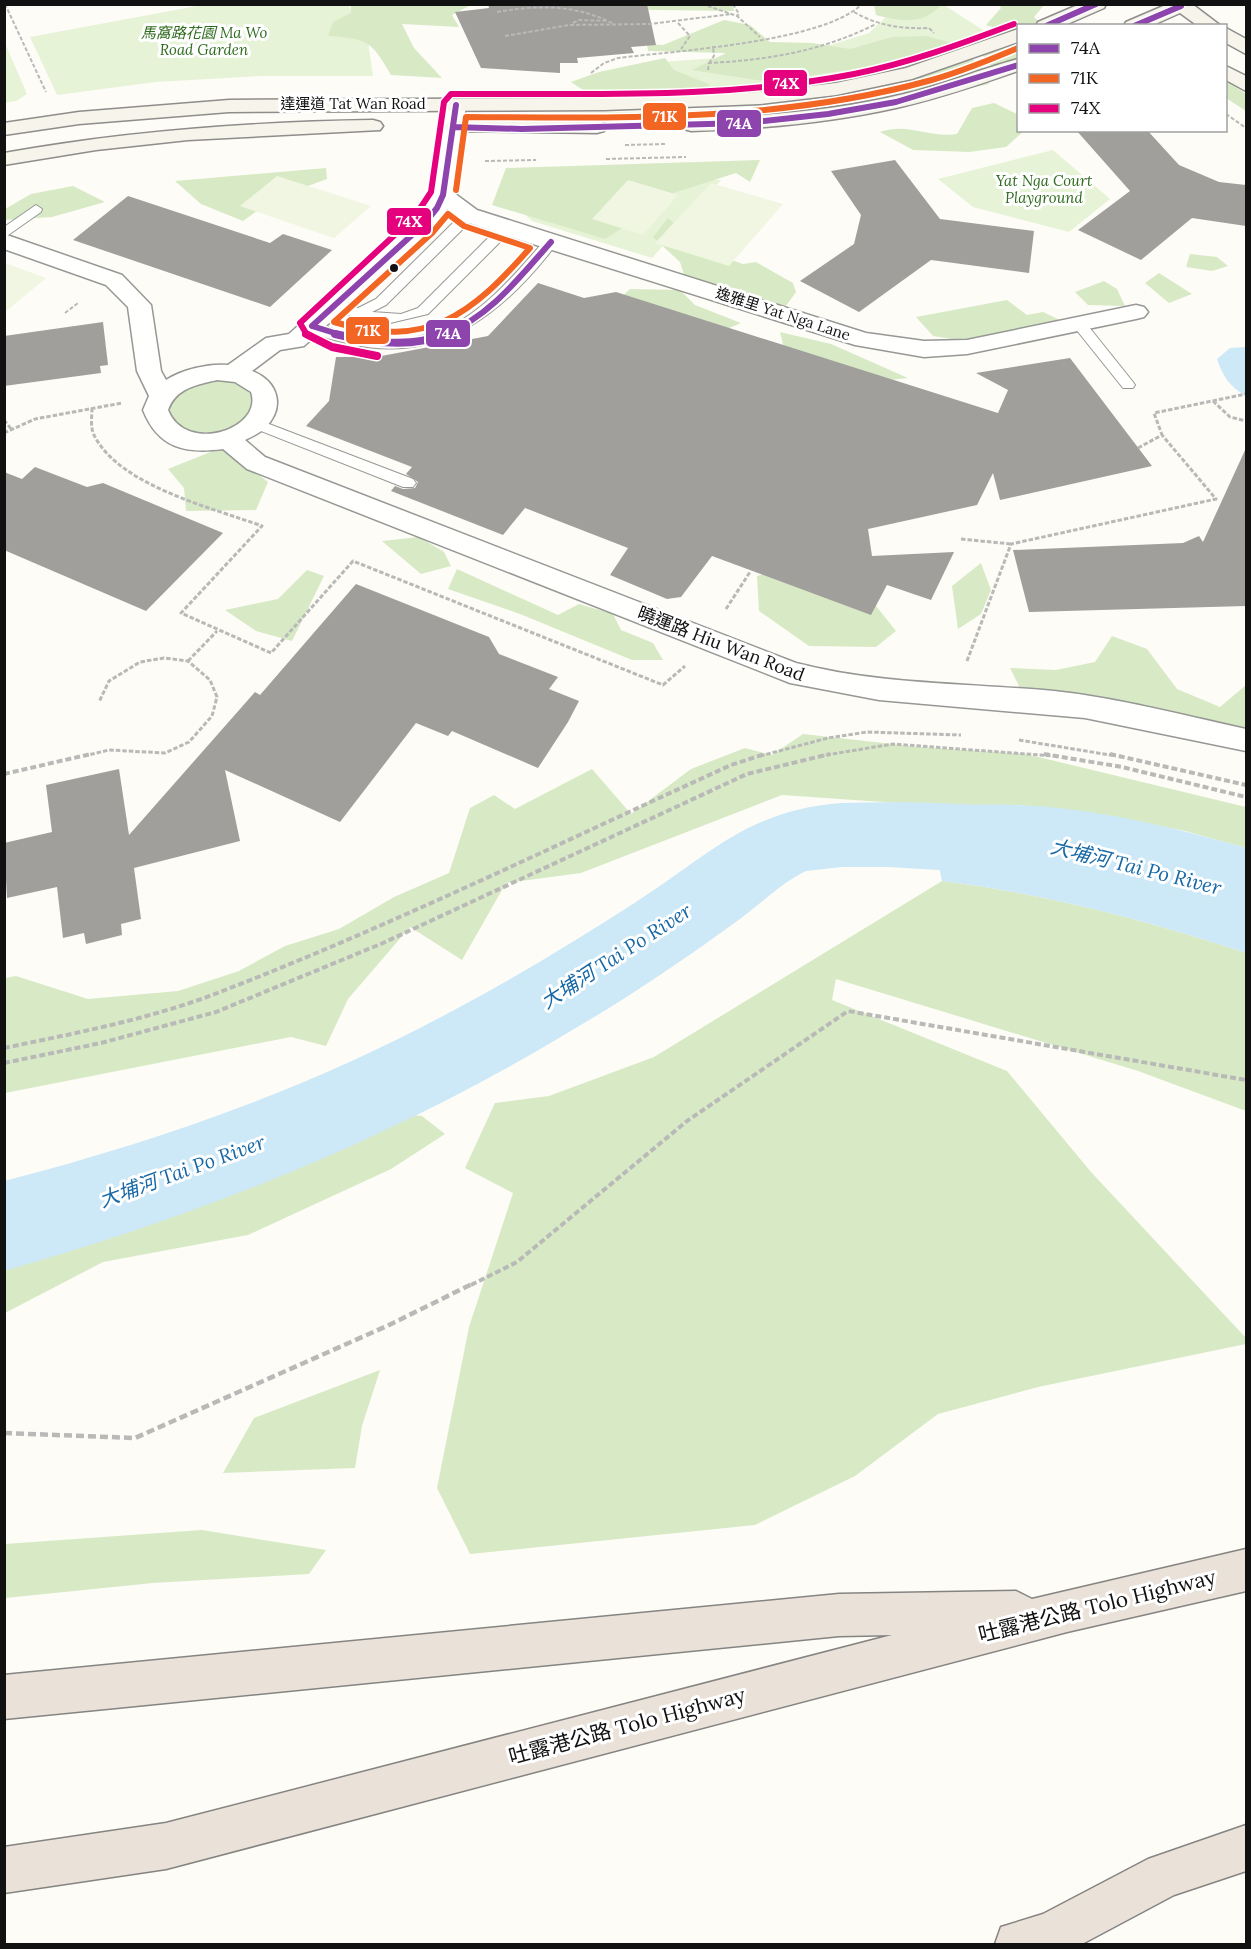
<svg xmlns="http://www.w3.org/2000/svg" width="1251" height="1949" font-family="Lora,'Noto Sans TC',serif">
  <rect width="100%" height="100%" fill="#fdfcf7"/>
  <path fill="#e7f3d7" d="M348,4L368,41L373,76H260L156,82L57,95L30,37L202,5Z
    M899,5H944L994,37C967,46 939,57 912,64C825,86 733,88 644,92L662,62L811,51L869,33Z
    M5,43L27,94L16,101L5,103Z
    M1018,46V52C976,67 933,84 889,94C774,121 653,118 536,119V113C653,112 770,113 884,89C930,79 974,62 1018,46Z
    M1053,150L1110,199L1069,232L973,207L938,179Z
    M516,180H721L652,258L532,221L514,204Z"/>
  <path fill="#d8eac5" d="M733,4L734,11L510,8L487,5Z
    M351,5H471L452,15L459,27L402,24L414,48L442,78L391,75C371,40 367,39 328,36L333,22L351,13Z
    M874,5V4L941,5C923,26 899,21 876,15Z
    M999,5H1044L1034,17L1042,25L1018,26V35L986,25L1001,8Z
    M724,20L750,25L770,42L812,43L850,49L892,37L927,36L955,44L921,59L867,75L861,68L768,82L692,70L726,53L648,51L647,44L663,45Z
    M1018,43V66L989,65L981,53Z
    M969,57L982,65L989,84L913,101L904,92L912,82L878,79Z
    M665,58L674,70L711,85L690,90L586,92L571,82L599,72Z
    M1226,81L1246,94V111L1226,98Z
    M994,103L1017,114L1018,130L1024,131L1006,147L969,152L913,150L880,132C907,122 928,138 957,134L972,108Z
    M760,160L750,182L736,173L636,205L643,215L605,239L492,205L506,168Z
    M326,168L327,179L275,198L243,221L201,204L175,181Z
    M73,186L105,202L52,217L5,220V209L31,194Z
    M668,218L706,251L743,264L756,262L793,283L796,292L783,310L734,309L690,294L680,262L653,237Z
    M1190,254L1217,257L1228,266L1212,271L1186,267Z
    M1159,273L1192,294L1169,303L1145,283Z
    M1104,281L1117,289L1125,306L1088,305L1075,292Z
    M630,289L680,290L695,305L741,323L720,332L617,301Z
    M1007,300L1027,315L1043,312L1068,324L1044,328L1003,347L933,336L916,317Z
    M780,332L831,344L908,378L864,383L786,357Z
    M214,380C231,381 244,384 254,399L249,419L226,434L196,437L166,419L169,401L187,387Z
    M223,447L268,482L256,510L186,511L184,488L168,469Z
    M419,537L444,552L451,566L421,574L382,541Z
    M981,563L991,590L981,614L958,629L952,586Z
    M795,565L869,597L896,631L876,647L809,646L759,611L757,576Z
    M457,569L558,615L579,604L613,614L621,630L653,643L663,660H632L520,614L448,589Z
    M307,570L324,576L292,641L256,631L225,610L278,599Z
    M1112,636L1147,649L1177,689L1220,707L1246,685V752L1219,738L1027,702L1010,668L1056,670L1095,662Z
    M803,734L919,747L1026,754L1246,807V848L1185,831L1106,815L1019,805H926L782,795L581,873L506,883L462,960L410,927L348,999L326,1046L291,1037L5,1093V978L16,976L88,999L178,991L239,971L285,946L339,929L394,897L449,873L470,808L494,795L515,809L592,769L631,814L691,769L745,748L772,755Z
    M942,881C1046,894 1147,920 1246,953V1111L1138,1071L836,979L832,1000L1007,1071L1091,1172L1246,1338V1344L1038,1387L938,1414L855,1476L755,1525L470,1554L437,1488L469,1327L513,1193L465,1168L495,1103L549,1096L654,1057Z
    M393,1113L422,1116L445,1134L391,1169L248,1235L103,1262L5,1313V1248L252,1176L350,1127Z
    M380,1370L362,1426L355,1468L223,1473L254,1418Z
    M202,1530L326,1550L309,1574L153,1583L5,1598V1544Z"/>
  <path fill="#f0f6e1" d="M277,176L371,206L334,238L240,206Z
    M628,180L678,195L643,235L592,219Z
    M711,183L783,204L729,266L655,243Z
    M5,263L46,278L5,312L4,263Z"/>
  <path fill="#cde8f7" d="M1246,347V396C1230,387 1223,377 1217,359L1230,348Z
    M926,805C956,805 987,804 1017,805C1095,808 1172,827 1246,848V953C1147,920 1046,894 942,881Z"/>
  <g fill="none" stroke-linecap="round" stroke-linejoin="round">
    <path fill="#cde8f7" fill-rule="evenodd" d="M842,803C913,801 986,803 1056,814C1120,824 1183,843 1246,860V928L1120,892L1037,876L888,867H842L806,871C779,884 758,907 733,924C682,961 629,997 574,1029C396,1137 205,1214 4,1271V1181C162,1140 313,1087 456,1009C518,976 577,940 636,902C709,855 750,809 842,803Z"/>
  </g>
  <path fill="#a19f9c" d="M488,4H647L656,45L631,47L634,53L577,58L578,63H560V73L481,68L455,12L489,8Z
    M1076,130H1147L1179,165L1219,182L1246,185V226L1192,218L1141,260L1078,230L1130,191Z
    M895,160L940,219L1034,231L1029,273L931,260L859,312L800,281L854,244L861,215L831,171Z
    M128,196L270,243L283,234L332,250L270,307L73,240Z
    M538,283L584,298L616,292L998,413L1008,390L976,373L1070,358L1152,466L1000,500L993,473L977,505L868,529L872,556L954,552L931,600L887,585L871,615L712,556L681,597L667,599L610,575L628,548L525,508L503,535L391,491L395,486L403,489L415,488L418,482L406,474L412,467L306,426L329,401L336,357H376L488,336Z
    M103,322L108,365L100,366L101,373L4,386V336Z
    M1246,448V606L1029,612L1013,550L1183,543L1199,536L1203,542Z
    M35,467L87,487L103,483L223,533L146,611L4,550V472L22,479Z
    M356,584L489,637L499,654L558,677L549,689L579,701L568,722L538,768L452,731L448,736L416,723L340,822L225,770L240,841L134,868L141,919L121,924L122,935L86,944L84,933L63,938L57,887L7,898L4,843L52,832L46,785L119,769L129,835L255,692L260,695Z"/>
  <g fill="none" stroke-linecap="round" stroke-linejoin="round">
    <defs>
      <path id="lane" d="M36,205L42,209L41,212L4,238V227Z
        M469,211L475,215L474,218L386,305L372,312L401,314L418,308L501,225H511V231L428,314L390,323L358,318L330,308V302L335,301L358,308L376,299L464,212Z
        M551,238L558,242C506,311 440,367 347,343C335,340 313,336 305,326L312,322C328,326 344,335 360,337C452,352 492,300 546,239Z
        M1080,321L1085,322L1133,382L1135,385L1133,388H1123L1075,328L1073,325Z
        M256,419L413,479L416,483L413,487H403L251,427L249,424Z"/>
      <path id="street" d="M456,99L463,101L466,105L454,193L477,210L866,333L924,341L967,340L1136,305L1144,307L1148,312L1144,317L1136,319L967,354L924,357L855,345L498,233L461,220L447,209L432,229L304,346L280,350L252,371C278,381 286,407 265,428C260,433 251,437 245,440L265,457L796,663C881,685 968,683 1054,691C1119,698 1183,715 1246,729V751L1085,718L879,700L790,683L247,469L223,449C185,454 158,448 143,410L149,396L137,371L128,307L106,285L4,249V234L122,275L151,305L161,371L166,380C181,370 209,363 228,365L266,338L289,334L416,219L427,206L432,195L446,105L449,101ZM217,380L235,382L251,392C264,429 186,455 168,410C176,388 196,385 217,380Z"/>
      <path id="secondary" d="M1080,4H1106L1104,8L1063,26H1036L1038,22Z
        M1168,4H1192L1221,26H1198L1180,13L1151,26H1124L1126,22Z
        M1226,28L1246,39V54L1226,43Z
        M1018,29V42L912,79L836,95L760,104L605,110L229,112L79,124L4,135V123L79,112L229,100L605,98L760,92L836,83L906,68Z
        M1018,59V71C978,85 937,99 896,108C828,123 760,129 691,131L684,129L681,125L684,121L691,119C763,116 834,111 904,94C943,85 980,69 1018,59Z
        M1226,66L1246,76V91L1226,80Z
        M373,120L380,122L383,126L380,130L188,140L96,150L4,165V153C127,131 249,122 373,120Z
        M454,121H597L604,123L607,127L604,131L597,133L447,131L444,127L447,123Z"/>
      <path id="highway" d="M1246,1549V1591L1067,1632L166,1869L4,1893V1847L166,1823L892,1635L839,1636L4,1719V1675L839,1594L1016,1591L1032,1599Z
        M1246,1825V1871L1174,1895L1082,1944H995L1001,1927L1043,1914L1148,1859Z"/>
    </defs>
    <use href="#lane" stroke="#979795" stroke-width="2"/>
    <use href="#street" stroke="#979795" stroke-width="3"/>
    <use href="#secondary" stroke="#8e8d8b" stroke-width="3"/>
    <use href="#highway" stroke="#858482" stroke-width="3"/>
    <path stroke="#b9b9b8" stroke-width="2" stroke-dasharray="4 2" stroke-linecap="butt" d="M5,4L46,92
      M702,4L737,16L760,37
      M733,4L739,14L737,16
      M497,12C538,5 574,4 612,23
      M854,12C878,26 902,29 929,28L934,33
      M573,23L579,20L607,21
      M678,23L690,36L681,49
      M505,36L569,25L650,24L731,14
      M709,63L714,56L713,46
      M708,70L709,63C769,60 822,51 876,24
      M591,73L604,63L618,58C674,51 824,42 862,4
      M1226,114L1246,128
      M625,145L665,144
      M606,159L686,157
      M485,161L536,160
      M65,313L78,303"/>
    <path stroke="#b9b9b8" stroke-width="3" stroke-dasharray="4.5 2" stroke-linecap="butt" d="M1213,401L1230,417L1246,421
      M92,408C92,417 90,427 94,435C119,486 213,508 262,526L181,613L271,653L353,561L663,685L685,666
      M4,420L12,430
      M4,433L35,419L122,403
      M1138,448L1162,435L1154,413L1246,394
      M961,539L1011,544
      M726,609L750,572
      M188,661L217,631
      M967,661L1011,544L1216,499L1162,435
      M1019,740L1116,756
      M84,756L109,750L165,753L189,742L212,716L217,697L210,680L188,661L164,658L140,662L109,681L99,702
      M760,756L828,738L867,732L961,735
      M820,756L893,744L1053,756"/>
    <path stroke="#b9b9b8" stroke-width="4" stroke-dasharray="6 3" stroke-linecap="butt" d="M1044,754L1122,767L1246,797
      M1110,754L1246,785
      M4,774L91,754
      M4,1048C76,1033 151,1019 220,992C393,925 562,842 731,765L765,754
      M4,1063L101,1043L216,1012L383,943L747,774L830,754
      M471,1285L517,1262L687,1121L848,1011L1246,1080"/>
    <path stroke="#b9b9b8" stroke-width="4.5" stroke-dasharray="8 4" stroke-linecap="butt" d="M4,1433L135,1438L387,1326L474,1283"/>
    <use href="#lane" fill="#fffffe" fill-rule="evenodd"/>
    <use href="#street" fill="#fffffe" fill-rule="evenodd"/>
    <use href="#secondary" fill="#f6f4eb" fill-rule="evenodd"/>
    <use href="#highway" fill="#eae1d8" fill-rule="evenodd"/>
    <defs>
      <path id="bus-1-far1" d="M1046,26L1096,4
        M1134,26L1181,6
        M453,127L522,129L745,123L828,114L896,102L1018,65
        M312,326L341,335
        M312,326L424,224L437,208L443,195L456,105
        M444,335C490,316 518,279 551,242"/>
      <path id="bus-1" d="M335,334C372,343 411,348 447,334"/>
      <path id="bus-2" d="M456,190L466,117C621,118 778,122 928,81C959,73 989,60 1018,48
        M448,214L464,226L530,248C471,315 428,350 334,322L432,233Z"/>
      <path id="bus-3-far1" d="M307,335L300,323L415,216L431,192L444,102L451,94C584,93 722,100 854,74C909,63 961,44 1014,24"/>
      <path id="bus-3" d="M306,334L332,347L377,356"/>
    </defs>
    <use href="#bus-1-far1" stroke="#fff" stroke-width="9"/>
    <use href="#bus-1" stroke="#fff" stroke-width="11"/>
    <use href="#bus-2" stroke="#fff" stroke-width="9"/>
    <use href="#bus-3-far1" stroke="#fff" stroke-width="9"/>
    <use href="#bus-3" stroke="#fff" stroke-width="11"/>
    <use href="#bus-1-far1" stroke="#8e44ad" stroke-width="6"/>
    <use href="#bus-1" stroke="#8e44ad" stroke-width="8"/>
    <use href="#bus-2" stroke="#f26522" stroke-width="6"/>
    <use href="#bus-3-far1" stroke="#e5007d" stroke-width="6"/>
    <use href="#bus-3" stroke="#e5007d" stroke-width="8"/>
  </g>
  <circle fill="#111" stroke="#fff" stroke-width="2" cx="394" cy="268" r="5"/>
  <g text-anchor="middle" stroke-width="6" stroke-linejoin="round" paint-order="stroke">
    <g font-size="15" font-style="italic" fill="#2f6b1f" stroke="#fff">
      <text x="204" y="38">馬窩路花園 Ma Wo<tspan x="204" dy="17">Road Garden</tspan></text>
      <text x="1044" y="186">Yat Nga Court<tspan x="1044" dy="17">Playground</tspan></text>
    </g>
    <g font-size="15" fill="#111" stroke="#fff">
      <text x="353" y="109">達運道 Tat Wan Road</text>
      <text transform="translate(783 314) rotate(18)" y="5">逸雅里 Yat Nga Lane</text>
    </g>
    <g font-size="18" fill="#111" stroke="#fff">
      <text transform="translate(721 644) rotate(21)" y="6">曉運路 Hiu Wan Road</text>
    </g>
    <g font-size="20" font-style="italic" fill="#1768a6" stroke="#fff">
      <text transform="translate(1136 867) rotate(14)" y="7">大埔河 Tai Po River</text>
      <text transform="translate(616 956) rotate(-33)" y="7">大埔河 Tai Po River</text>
      <text transform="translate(182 1171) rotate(-20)" y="7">大埔河 Tai Po River</text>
    </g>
    <g font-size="21" fill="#111" stroke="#fff">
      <text transform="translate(1097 1606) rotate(-14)" y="7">吐露港公路 Tolo Highway</text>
      <text transform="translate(627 1726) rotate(-15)" y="7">吐露港公路 Tolo Highway</text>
    </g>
  </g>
  <g stroke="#fff" stroke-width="2">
    <rect x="763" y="69" width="45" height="28" rx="6" fill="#e5007d"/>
    <rect x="642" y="102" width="45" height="29" rx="6" fill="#f26522"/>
    <rect x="716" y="109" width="46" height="29" rx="6" fill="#8e44ad"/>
    <rect x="386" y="207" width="46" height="29" rx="6" fill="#e5007d"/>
    <rect x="345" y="316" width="45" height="29" rx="6" fill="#f26522"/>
    <rect x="425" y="319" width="46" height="29" rx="6" fill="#8e44ad"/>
  </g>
  <g font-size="16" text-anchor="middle" font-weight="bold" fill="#fff">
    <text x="786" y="89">74X</text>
    <text x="665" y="122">71K</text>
    <text x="739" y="129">74A</text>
    <text x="409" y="227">74X</text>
    <text x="368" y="336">71K</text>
    <text x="448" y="339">74A</text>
  </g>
  <rect width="1251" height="1949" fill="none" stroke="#111111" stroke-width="12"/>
  <rect x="1017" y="24" width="210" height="108" fill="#ffffff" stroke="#a0a0a0" stroke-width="1.5"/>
  <rect x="1029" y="44" width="30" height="9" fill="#8e44ad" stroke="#a0a0a0" stroke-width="1.5"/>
  <text x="1071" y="54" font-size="18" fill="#111111">74A</text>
  <rect x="1029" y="74" width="30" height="9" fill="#f26522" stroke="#a0a0a0" stroke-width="1.5"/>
  <text x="1071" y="84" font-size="18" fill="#111111">71K</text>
  <rect x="1029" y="104" width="30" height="9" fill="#e5007d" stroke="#a0a0a0" stroke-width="1.5"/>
  <text x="1071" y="114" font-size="18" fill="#111111">74X</text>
</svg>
